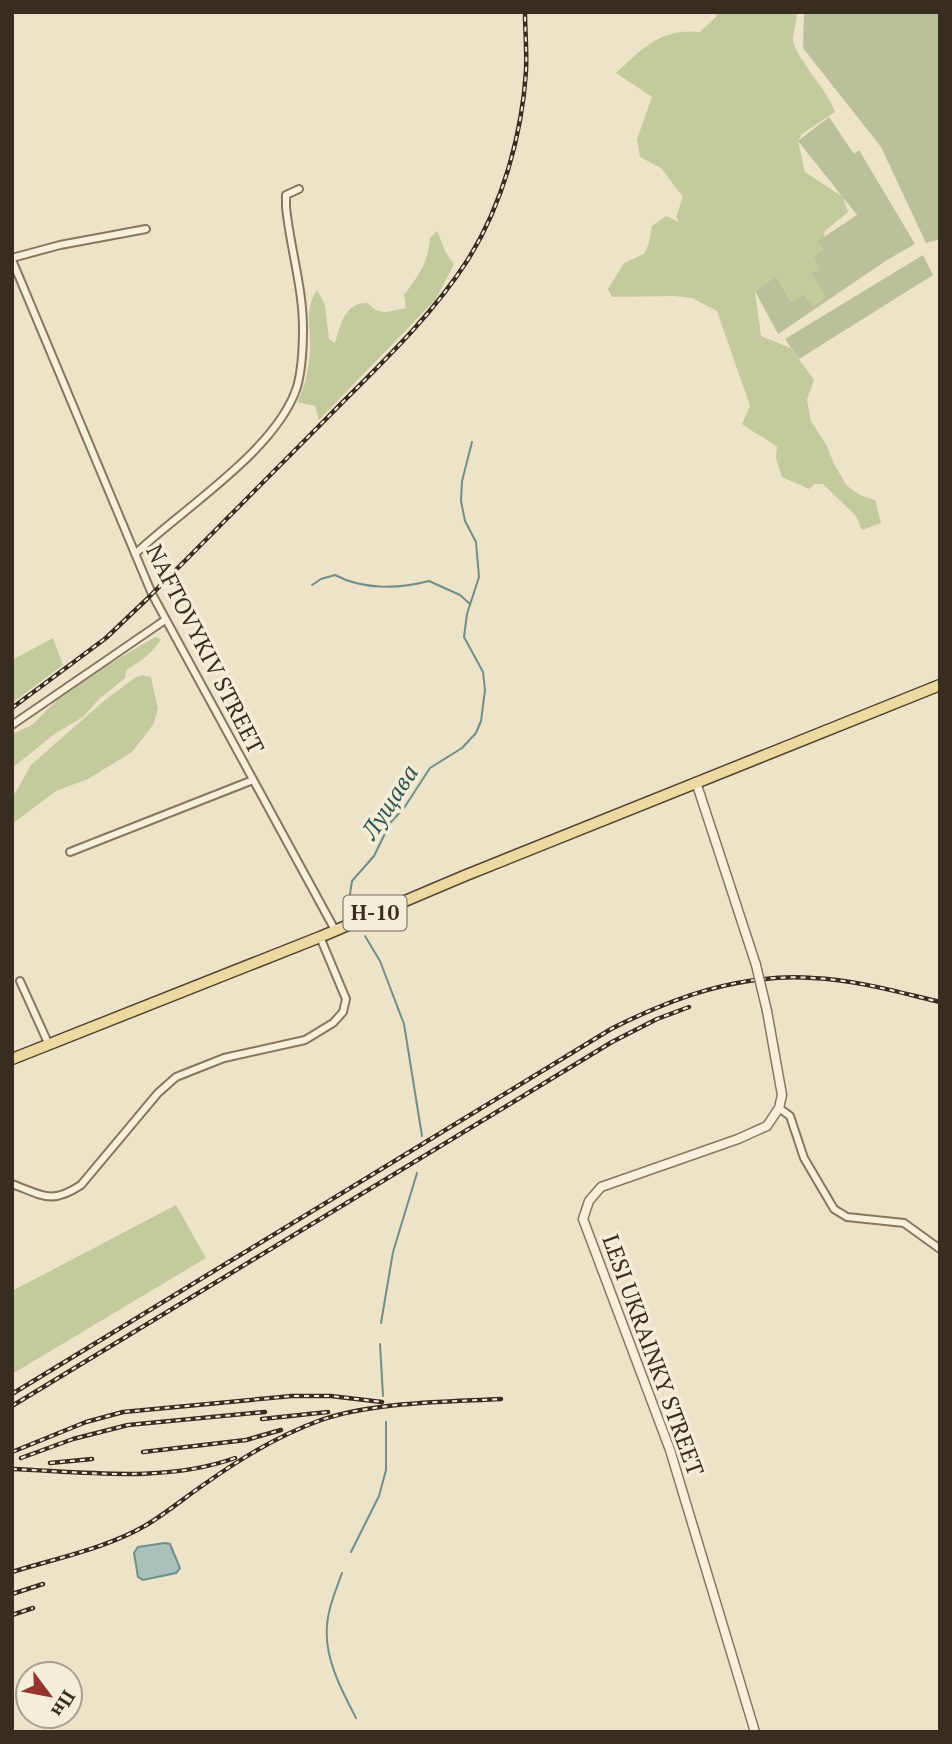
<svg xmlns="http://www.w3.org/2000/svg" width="952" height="1744" font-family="'PT Serif',serif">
  <rect width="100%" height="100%" fill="#ede3c8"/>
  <path fill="#c3cb9c" d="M717,12H797C797,21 793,31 793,40C795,57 829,92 835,112L802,134L798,141L805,172L843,197L848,212L825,231L820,270L813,273L827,297L813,307L792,303L776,276L755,291L761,336L791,348L814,380L807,400L811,421L827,446L834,464L847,486L860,495L875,500L881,523L862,530L856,516L823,484H815L809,489L782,477L776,458L777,447C766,438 754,433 742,424L750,406L717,311L692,298L675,296L612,297L608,289L624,263L644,254L649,243L652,226L666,216L679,222L676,217L683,197L661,168L640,157L637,139L652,97L616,73C643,48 661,28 700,32L716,17Z
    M437,231L446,253L454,264L436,299L319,420L315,406L297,402C305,388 308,370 310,354C312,331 303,311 317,290L325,305L329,339L335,343C340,326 345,301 368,303C379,317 391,311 406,308L404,295C419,275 428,263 430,238Z
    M155,637L161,639C153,653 140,662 126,670L125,678L99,699L83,717L56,733L12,768V734L32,725L56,701L108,665Z
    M53,638L63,665L12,703V660Z
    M143,675L151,677L158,709L153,725L132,752L88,779L56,791L12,824V795L16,792L31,765L105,700L136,677Z
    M176,1205L206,1258L12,1374V1291Z"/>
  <path fill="#bac09a" d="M804,12H940V239L926,243L881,147L803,48Z
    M829,117L854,154L859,150L915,244L887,260L778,334L755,291L776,276L791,302L804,295L813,307L826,297L812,273L820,270L813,258L823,250L818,241L857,215L798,141Z
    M923,255L933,275L799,359L785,339Z"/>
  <path fill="#a9c1bb" stroke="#6f8f88" stroke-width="2" d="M165,1543L170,1544L180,1568L176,1573L143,1580L138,1577L134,1553L138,1547Z"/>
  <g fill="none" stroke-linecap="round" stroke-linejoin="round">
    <path stroke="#6f8f88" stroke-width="2" d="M312,585L321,579L335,575C363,590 399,589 429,581L460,595L470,604
      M353,911L350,894L352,881L374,856L390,823L404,808L430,768L462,748L476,733L481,721L485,690L483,672L464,637L467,614L479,577L476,542L465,521L461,501L462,481L472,442
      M365,936L380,961L404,1024L422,1136
      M381,1323L393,1252L417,1173
      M380,1344L383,1396
      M351,1552L379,1496L386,1470V1422
      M342,1573C336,1590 328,1608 327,1626C324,1658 342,1691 356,1718"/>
    <defs>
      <path id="minor" d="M12,258L60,245L146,229
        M12,260L152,594L335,930
        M135,554C183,508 276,451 297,387C302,369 303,347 303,328C303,288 290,247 286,207V195L299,189
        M12,725L165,620
        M70,852L253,780
        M20,981L49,1045
        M779,1108L790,1116L804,1158L834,1209L847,1217L904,1223L940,1249
        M12,1184C42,1195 51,1205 81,1185L158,1093L176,1077L224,1058L305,1040L333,1023L343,1012L346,999L320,937"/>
      <path id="tertiary" d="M696,782L756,965
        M755,1732L670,1450L583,1219L589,1201L601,1187L738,1139L767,1126L779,1108L782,1095L767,1011"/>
      <path id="primary" d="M12,1059L320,937L464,876L940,685"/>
    </defs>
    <use href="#minor" stroke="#88765e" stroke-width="10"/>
    <use href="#tertiary" stroke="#88765e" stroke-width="11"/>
    <use href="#primary" stroke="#564431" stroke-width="13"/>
    <use href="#minor" stroke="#f8f0db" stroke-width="6"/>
    <use href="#tertiary" stroke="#f8f0db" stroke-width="8"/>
    <use href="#primary" stroke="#edd9a2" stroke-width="10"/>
    <defs>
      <path id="rail" d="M12,708L106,638L147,599C207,539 266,479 326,419C375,369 429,320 467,261C502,206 522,135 526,71C527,51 525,31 525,12
        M12,1394L611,1029C674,997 741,973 813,978C856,980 898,992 940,1002
        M12,1406L612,1042L657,1019L689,1007
        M262,1419L328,1412
        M12,1452L86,1422L123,1412L292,1396H331L382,1402
        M143,1452L246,1440L281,1430
        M21,1458L73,1439L128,1425L265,1412
        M50,1463L92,1459
        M12,1469C85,1472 165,1483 235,1458
        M12,1572C57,1558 108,1548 148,1524C169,1511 188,1495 209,1481C243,1457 282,1434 321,1420C374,1402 445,1402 501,1399
        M12,1594L43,1584
        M12,1615L33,1608"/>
    </defs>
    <use href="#rail" stroke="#392d21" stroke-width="4.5"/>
    <use href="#rail" stroke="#f4edd7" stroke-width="2" stroke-dasharray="5" stroke-linecap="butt"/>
    <defs>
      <path id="tertiary-bridge" d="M756,965L767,1011"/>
    </defs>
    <use href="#tertiary-bridge" stroke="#88765e" stroke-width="11" stroke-linecap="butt"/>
    <use href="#tertiary-bridge" stroke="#f8f0db" stroke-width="8"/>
  </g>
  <g text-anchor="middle" stroke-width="7" stroke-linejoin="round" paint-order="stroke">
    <rect fill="#f4edd7" stroke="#716758" stroke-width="2" x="343.5" y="895.5" width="63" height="35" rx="5"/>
    <g font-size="21" font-weight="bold" fill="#392d21">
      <text x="375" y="920">Н-10</text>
    </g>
    <g font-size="23" fill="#392d21" stroke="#f4edd7">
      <text transform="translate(205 649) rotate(63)" y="8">NAFTOVYKIV STREET</text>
      <text transform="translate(653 1355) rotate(70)" y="8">LESI UKRAINKY STREET</text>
    </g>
    <g font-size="24" font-style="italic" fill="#315857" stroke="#f4edd7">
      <text transform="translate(390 802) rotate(-57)" y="8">Лущава</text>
    </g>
  </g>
  <rect width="952" height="1744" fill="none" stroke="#392d21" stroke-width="28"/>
  <g transform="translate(49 1695) rotate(122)"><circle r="33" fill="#f4edd7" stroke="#a9a08e" stroke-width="2"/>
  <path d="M0-5L12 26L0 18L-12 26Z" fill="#943330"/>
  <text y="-10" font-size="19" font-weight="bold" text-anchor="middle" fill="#392d21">Пн</text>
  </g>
</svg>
